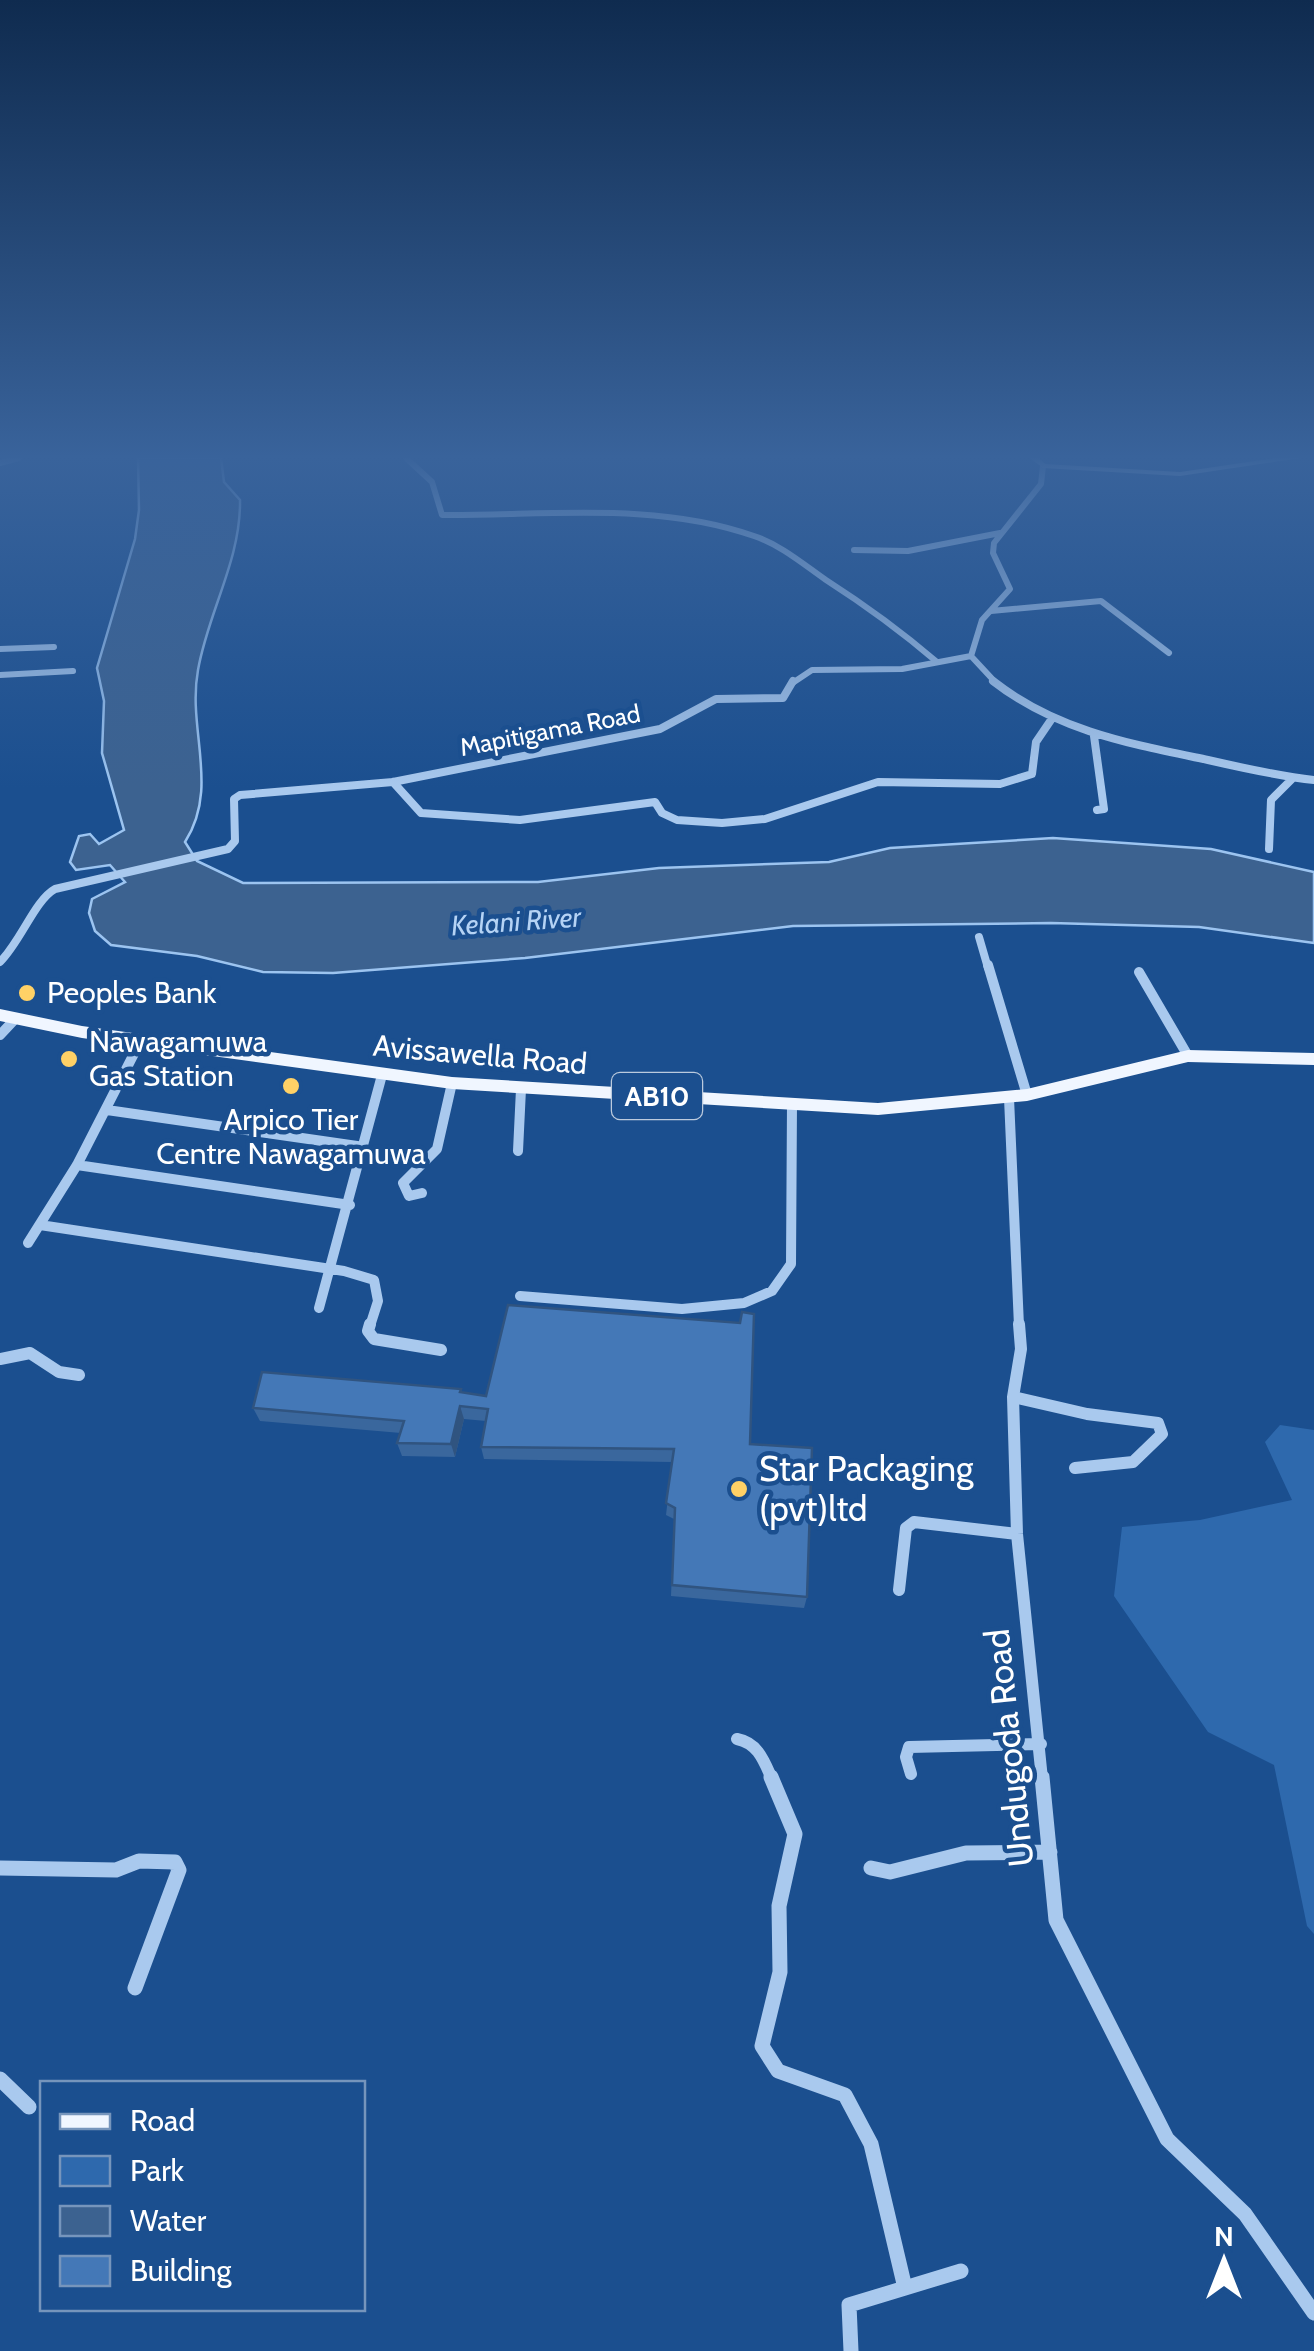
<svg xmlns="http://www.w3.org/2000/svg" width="1314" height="2351" font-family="Cabin,sans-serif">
  <rect width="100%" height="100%" fill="#1b4f8f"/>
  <path fill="#2e69ad" d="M1280,1425L1314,1430V1934L1307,1926L1274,1765L1208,1732L1114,1596L1122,1527L1200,1520L1292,1500L1265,1442Z"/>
  <path fill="#3c6290" stroke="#9cc4f0" stroke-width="2.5" d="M138,458H221L224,482L240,500C241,560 208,612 198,670C187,730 220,787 185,842L197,861L243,883L538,882L659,868L829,862L890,848L1053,838L1211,849L1314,872V943L1199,927L1051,923L793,926L525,958L333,973L263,972L197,956L111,945L95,931L89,913L92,899L125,882L110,865L76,870L70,862L79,836L90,834L99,844L124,830L102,753L104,701L97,668L135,539L139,510Z"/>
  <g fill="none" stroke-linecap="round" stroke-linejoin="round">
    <path stroke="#a9c9ee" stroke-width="6" d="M406,458L432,482L442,515C545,516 655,501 754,536C781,545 803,564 826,580C865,605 902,632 937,662
      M0,463L19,458
      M854,550L908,551L1000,533
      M991,611L1101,601L1169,653
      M0,649L54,647
      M0,675L73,671
      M791,684L812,670L902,669L971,656
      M997,684L971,656L982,620L1010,589L993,553L994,543L1041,484L1043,466"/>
    <path stroke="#a9c9ee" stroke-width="8" d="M993,681C1057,731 1131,744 1208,760C1243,768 1278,776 1314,780
      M1094,736L1104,809L1097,810
      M393,782L421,813L520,820L655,802L662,813L677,820L722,823L765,819L878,782L1000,784L1032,774L1036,742L1053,717
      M1269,849L1271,800L1292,779
      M979,937L988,968
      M0,962C21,941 35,900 55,889L228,849L235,841L234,799L240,795L393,782L660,729L716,699L783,698L793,681"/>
    <path stroke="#a9c9ee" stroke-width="10" d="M988,965L1027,1095
      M1139,972L1188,1056
      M0,1035L15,1019
      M1009,1098L1019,1326
      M107,1110L364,1147
      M518,1151L521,1089
      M77,1165L350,1205
      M422,1193L409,1196L403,1183L437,1149L452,1083
      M40,1225L344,1271L374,1280L378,1301L370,1326
      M28,1243L77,1165L141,1040
      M520,1296L682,1309L744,1303L772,1291L791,1264L792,1103
      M319,1308L382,1075"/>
    <path stroke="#a9c9ee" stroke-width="12" d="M370,1324L368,1331L374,1339L441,1350
      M1019,1324L1021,1349L1013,1397L1017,1534L1042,1779
      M0,1359L30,1353L59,1372L79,1375
      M1013,1397L1087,1414L1158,1423L1162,1434L1133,1462L1075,1468
      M899,1590L906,1528L914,1522L1017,1534
      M737,1739C758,1743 764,1761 772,1779
      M911,1774L906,1757L909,1747L1041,1744"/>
    <path stroke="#a9c9ee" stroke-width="15" d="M771,1777L795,1834L779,1906L780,1972L762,2046L778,2071L845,2095L871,2144L905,2288
      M1042,1777L1056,1920L1167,2139L1245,2214L1314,2313
      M0,1868L116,1870L139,1861L175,1862L179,1870L135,1988
      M871,1868L890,1872L966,1853L1050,1852
      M0,2079L29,2107
      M851,2351L849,2305L961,2271"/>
    <path fill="#d6e6fa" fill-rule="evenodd" d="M1030,458H1039L1045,464L1180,472L1276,458H1301L1180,476L1043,468Z"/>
    <path fill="#f0f6ff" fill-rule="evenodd" d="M0,1009L82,1026L452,1077L878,1103L1027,1089L1188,1050L1314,1053V1065L1188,1062L1027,1101L878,1115L452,1089L82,1038L0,1021Z"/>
  </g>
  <path fill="#3a679d" d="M461,1389L462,1393L750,1444L807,1597L804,1608L671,1596L674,1519L666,1515L672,1462L484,1459L481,1447L486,1421L464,1419L455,1457L402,1456L397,1443L401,1433L260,1421L253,1408Z"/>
  <path fill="#305480" d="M460,1406L464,1419L455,1457L451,1444Z"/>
  <path fill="#4478b7" stroke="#305480" stroke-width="2.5" d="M508,1305L740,1323L742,1312L754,1314L750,1444L812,1448L807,1597L672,1585L675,1508L666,1503L674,1449L481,1447L488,1409L460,1406L451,1444L397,1443L404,1421L253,1408L262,1372L461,1389L460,1392L486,1396Z"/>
  <linearGradient id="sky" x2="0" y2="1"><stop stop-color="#0f2b4f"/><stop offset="0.58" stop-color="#39639b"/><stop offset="1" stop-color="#39639b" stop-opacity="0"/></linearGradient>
  <rect width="1314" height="788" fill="url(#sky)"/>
  <g fill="#ffd166" stroke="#1b4f8f" stroke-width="4">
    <circle cx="27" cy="993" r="10"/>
    <circle cx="69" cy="1059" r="10"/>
    <circle cx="291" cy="1086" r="10"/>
    <circle cx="739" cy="1489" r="10"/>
  </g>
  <g text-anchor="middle" stroke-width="9" stroke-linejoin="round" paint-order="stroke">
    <g font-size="25" fill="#fff" stroke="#1b4f8f">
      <text transform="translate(550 730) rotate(-11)" y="9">Mapitigama Road</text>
    </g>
    <g font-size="28" font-style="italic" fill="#b5d3f5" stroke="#1b4f8f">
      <text transform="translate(516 921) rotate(-4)" y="10">Kelani River</text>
    </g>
    <rect fill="#1b4f8f" stroke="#bbcadd" stroke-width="2.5" x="612" y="1073" width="90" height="46" rx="8"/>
    <g font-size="28" font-weight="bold" fill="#fff">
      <text x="657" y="1106">AB10</text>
    </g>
    <g font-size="30" fill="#fff" stroke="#1b4f8f" text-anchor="start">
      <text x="47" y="1003">Peoples Bank</text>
      <text x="89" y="1052">Nawagamuwa<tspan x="89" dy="34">Gas Station</tspan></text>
      <text x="291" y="1130" text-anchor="middle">Arpico Tier<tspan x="291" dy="34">Centre Nawagamuwa</tspan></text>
    </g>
    <g font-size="30" fill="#fff" stroke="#1b4f8f">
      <text transform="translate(480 1055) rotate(5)" y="10">Avissawella Road</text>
    </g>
    <g font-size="35" fill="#fff" stroke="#1b4f8f" text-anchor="start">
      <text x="759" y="1481">Star Packaging<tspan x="759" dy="40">(pvt)ltd</tspan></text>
    </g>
    <g font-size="35" fill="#fff" stroke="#1b4f8f">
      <text transform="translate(1009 1748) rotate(-96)" y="12">Undugoda Road</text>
    </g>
  </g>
  <rect x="40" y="2081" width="325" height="230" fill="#1b4f8f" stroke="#7695bc" stroke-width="2.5"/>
  <rect x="60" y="2114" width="50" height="15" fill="#f0f6ff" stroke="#7695bc" stroke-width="2.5"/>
  <text x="130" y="2131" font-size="30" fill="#ffffff">Road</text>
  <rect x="60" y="2156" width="50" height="30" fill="#2e69ad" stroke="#7695bc" stroke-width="2.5"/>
  <text x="130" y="2181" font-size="30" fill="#ffffff">Park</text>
  <rect x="60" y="2206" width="50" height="30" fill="#3c6290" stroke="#7695bc" stroke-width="2.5"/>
  <text x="130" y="2231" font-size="30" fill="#ffffff">Water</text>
  <rect x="60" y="2256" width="50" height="30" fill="#4478b7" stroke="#7695bc" stroke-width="2.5"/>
  <text x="130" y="2281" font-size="30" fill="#ffffff">Building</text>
  <g transform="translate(1224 2261)" stroke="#1b4f8f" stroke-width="8" paint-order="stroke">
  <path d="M0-8L18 38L0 25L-18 38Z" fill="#ffffff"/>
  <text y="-15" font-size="28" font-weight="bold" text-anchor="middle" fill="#ffffff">N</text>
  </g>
</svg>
